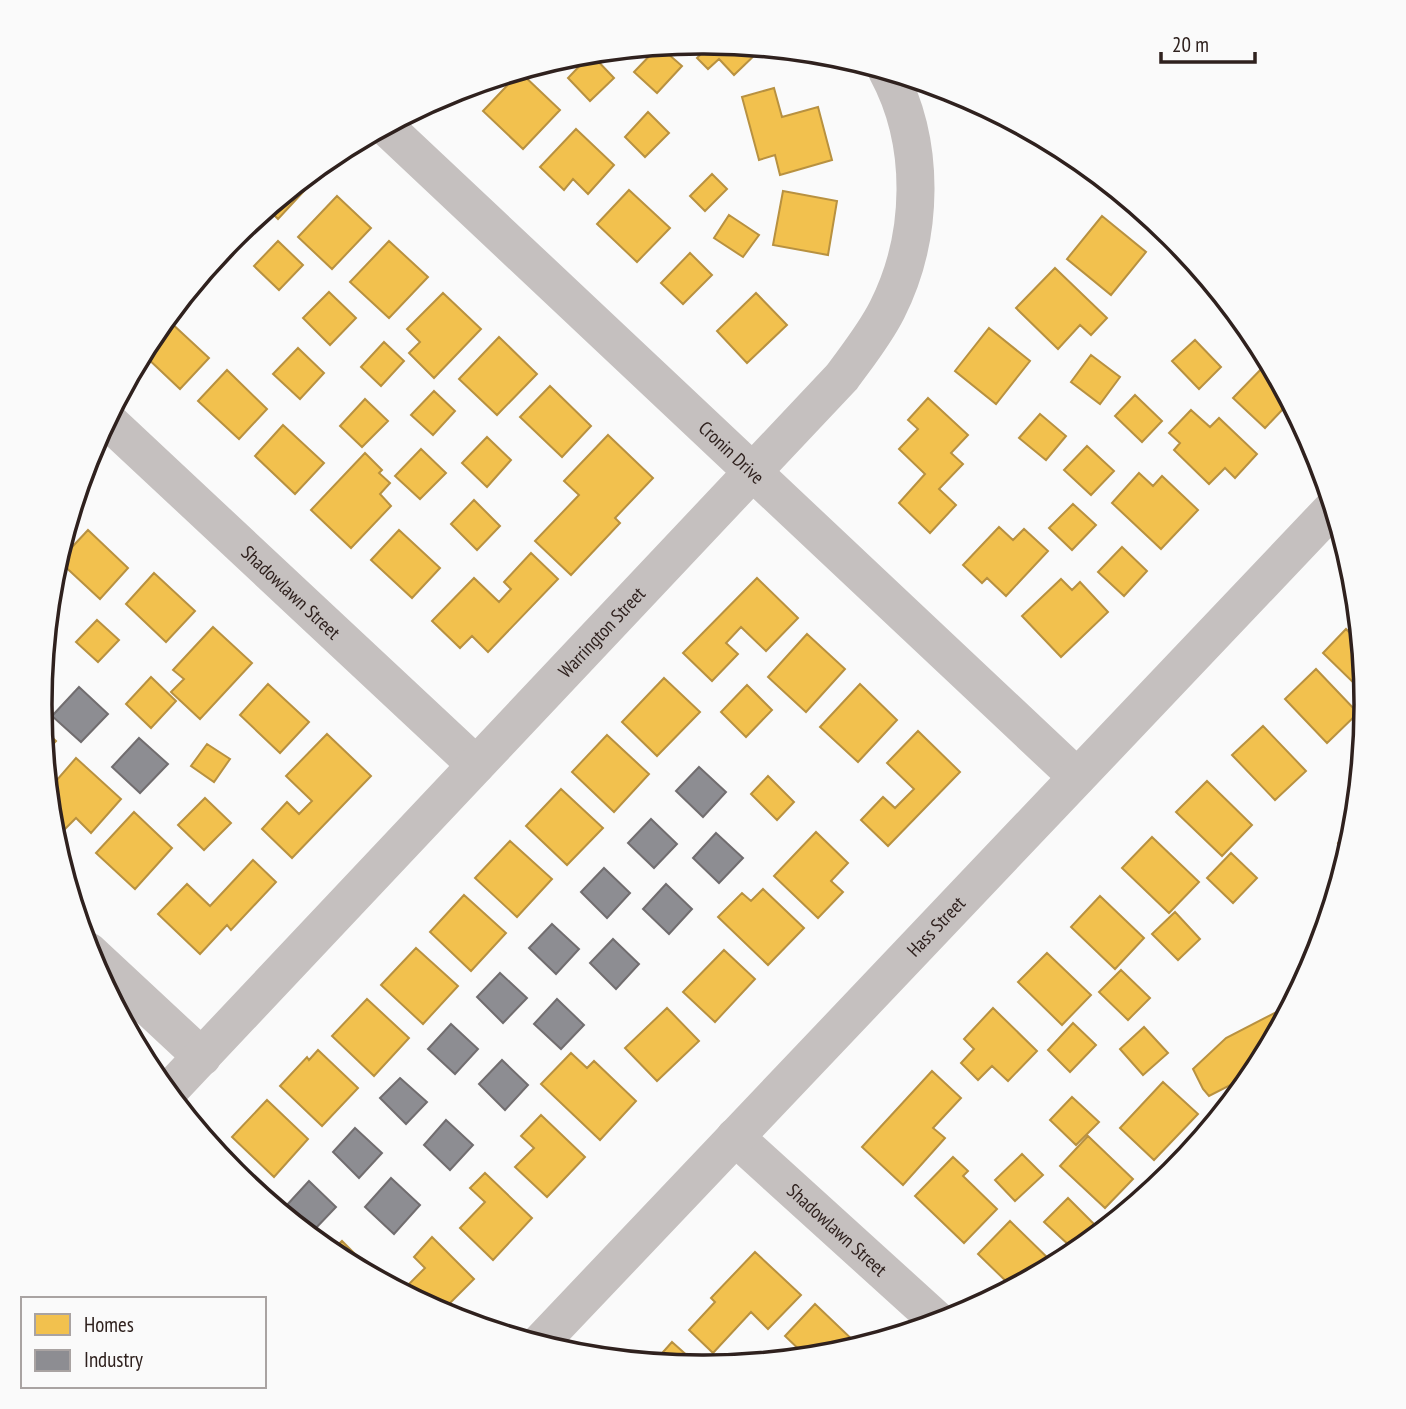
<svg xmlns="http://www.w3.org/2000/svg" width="1406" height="1409" font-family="'PT Sans Narrow',sans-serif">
  <rect width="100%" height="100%" fill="#fafafa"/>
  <path fill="#f2c14e" stroke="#b89140" stroke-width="2" d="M701,42H703L762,48L734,75L719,59L708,69L697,58L707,48Z
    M659,46L682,66L657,93L634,72Z
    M591,54L614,78L590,101L568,78Z
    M520,72L560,110L523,149L483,111Z
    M774,88L782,117L818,107L832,160L780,175L775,155L759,160L742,97Z
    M648,112L669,133L645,157L625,137Z
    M576,129L614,165L588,194L573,179L564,190L540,167Z
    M312,172L317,177L278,219L268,209Z
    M712,174L727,189L705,211L690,196Z
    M629,190L670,228L637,262L597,224Z
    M783,191L837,201L828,255L773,245Z
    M337,196L371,228L332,269L298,237Z
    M729,215L759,235L743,257L714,238Z
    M1102,216L1146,252L1111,295L1067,259Z
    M1171,235L1194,263L1192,266L1164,243Z
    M278,241L303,265L279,290L254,266Z
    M389,241L428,277L389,318L350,282Z
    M690,253L712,275L683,304L661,283Z
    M1055,268L1107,318L1091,335L1080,325L1058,349L1016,308Z
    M329,292L356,318L330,345L303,318Z
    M443,293L481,329L434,378L409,353L420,342L407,329Z
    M756,293L787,325L747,363L717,331Z
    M168,320L209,358L180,389L143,354L151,338Z
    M989,328L1030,361L996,404L955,371Z
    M499,337L537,374L497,415L459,379Z
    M1195,340L1221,367L1199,389L1172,361Z
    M384,342L404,361L381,386L361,367Z
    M298,348L324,373L300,399L273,374Z
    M1091,355L1120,377L1100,404L1071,382Z
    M1268,362L1297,416L1295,418L1284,408L1265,428L1233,398Z
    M227,370L267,409L239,439L198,401Z
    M550,386L591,426L562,457L520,417Z
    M434,391L455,411L433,435L411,415Z
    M1135,395L1162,421L1142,442L1115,416Z
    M928,398L968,435L951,453L963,464L939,489L956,505L930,533L899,503L925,474L899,449L918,429L908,420Z
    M365,399L388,421L362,447L340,426Z
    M1191,410L1210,427L1219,418L1257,454L1235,478L1225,468L1209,484L1174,450L1180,443L1169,433Z
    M1040,414L1066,436L1046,460L1019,438Z
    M283,425L324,463L295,494L255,456Z
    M608,435L653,478L615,518L620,523L571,575L535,541L579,495L564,481Z
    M487,437L511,460L487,487L462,463Z
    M1087,446L1114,471L1091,495L1064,470Z
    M421,449L446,473L420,499L395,476Z
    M365,453L382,470L379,473L390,483L380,494L391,506L351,548L311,510Z
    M1139,473L1153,486L1162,476L1198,510L1161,549L1112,503Z
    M474,500L500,526L477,550L451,524Z
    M1073,504L1096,525L1072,550L1049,528Z
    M999,527L1013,540L1024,529L1048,551L1006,596L987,578L982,583L963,565Z
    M88,530L128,568L100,599L59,561Z
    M399,530L440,568L412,598L371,560Z
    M1122,547L1147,571L1124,596L1098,572Z
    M531,553L558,579L488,652L472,636L460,648L432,621L474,578L499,602L511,589L504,582Z
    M154,573L195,611L166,642L126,604Z
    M757,578L798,618L766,651L741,627L726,643L738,654L712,681L683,653Z
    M1061,579L1072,590L1080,582L1108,612L1061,657L1022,616Z
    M97,620L119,640L98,662L76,642Z
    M1358,625L1364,688L1362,691L1323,653L1346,629L1350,633Z
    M213,627L252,663L200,719L171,692L184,679L173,670Z
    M807,634L845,669L806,712L768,677Z
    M1316,669L1358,713L1327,743L1285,699Z
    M151,677L176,701L151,728L126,704Z
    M664,678L700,712L657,756L622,722Z
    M268,684L309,722L280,753L240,715Z
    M860,684L897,720L858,762L820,727Z
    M747,685L772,710L746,737L721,712Z
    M1263,726L1306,771L1275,800L1232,755Z
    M43,729L56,741L45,753Z
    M918,731L960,772L888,846L861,820L883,797L895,808L914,789L887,763Z
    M327,734L371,776L292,858L262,829L287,802L299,814L312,801L286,776Z
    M607,735L649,774L614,812L572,772Z
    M207,744L230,759L214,782L191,766Z
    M76,758L121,799L91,833L76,818L63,831L52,819L49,789Z
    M768,776L794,802L777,820L751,794Z
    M1207,781L1252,825L1222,856L1176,812Z
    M561,789L603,828L567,865L526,826Z
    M205,798L231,823L204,850L178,825Z
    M134,812L172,848L135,889L96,853Z
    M1354,823L1353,834L1348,851L1338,843Z
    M816,832L848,863L831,881L843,892L818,918L774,876Z
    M1152,837L1199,882L1169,913L1122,868Z
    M510,841L552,879L517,917L475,878Z
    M1231,853L1257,878L1233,903L1207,878Z
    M253,860L276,882L231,930L227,925L200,954L158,914L187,884L210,906Z
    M763,889L804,928L768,965L718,917L742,893L751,901Z
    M464,895L506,933L471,971L430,932Z
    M1100,896L1144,938L1115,969L1071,927Z
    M1175,912L1200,939L1178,960L1152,934Z
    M416,948L458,986L423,1024L381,985Z
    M724,950L755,979L715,1022L683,992Z
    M1047,953L1091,995L1062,1025L1018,982Z
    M1121,970L1150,998L1128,1020L1099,992Z
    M367,999L409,1038L374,1076L332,1036Z
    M1290,1005L1254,1073L1209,1096L1203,1089L1193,1069L1226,1038Z
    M667,1008L699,1041L657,1081L625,1048Z
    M993,1008L1037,1051L1008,1081L992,1066L978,1080L961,1063L974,1049L964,1039Z
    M1073,1023L1096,1045L1070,1072L1048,1050Z
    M1144,1027L1168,1053L1143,1075L1120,1049Z
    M318,1050L358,1088L322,1126L280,1086L307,1057L309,1060Z
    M571,1053L587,1068L594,1061L636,1101L600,1140L541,1084Z
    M932,1071L961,1098L933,1128L945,1138L903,1185L862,1147Z
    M1163,1082L1198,1114L1154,1160L1120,1128Z
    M1072,1097L1099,1122L1076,1145L1050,1120Z
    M267,1100L308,1139L274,1177L232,1137Z
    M541,1115L585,1157L547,1197L515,1167L534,1148L521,1136Z
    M1088,1136L1133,1179L1105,1208L1060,1166Z
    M216,1151L258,1190L256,1191L234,1173Z
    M1022,1154L1043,1175L1015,1201L995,1180Z
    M953,1157L968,1171L963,1176L997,1209L964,1243L915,1196Z
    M485,1173L532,1218L493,1260L460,1228L485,1202L470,1188Z
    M1068,1198L1094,1224L1071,1247L1044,1222Z
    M1010,1221L1054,1264L1012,1287L978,1254Z
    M432,1237L474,1279L441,1312L421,1302L406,1287L425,1268L414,1257Z
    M342,1241L367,1266L363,1270L330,1252Z
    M755,1252L801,1295L768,1329L751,1312L713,1353L689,1330L715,1302L711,1298Z
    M815,1304L859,1346L832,1355L807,1357L785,1336Z
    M672,1342L700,1367L646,1362L651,1355L656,1360Z"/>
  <path fill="#8d8d92" stroke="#716d6f" stroke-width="2" d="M79,687L108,714L81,742L52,716Z
    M139,738L168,764L140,793L112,767Z
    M699,767L726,792L703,817L676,791Z
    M651,819L677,844L654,868L628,843Z
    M716,833L743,858L719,883L693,858Z
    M604,868L630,893L607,918L581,892Z
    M666,884L692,909L669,934L643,909Z
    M552,924L579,949L556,974L529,948Z
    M613,939L639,964L616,989L590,963Z
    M500,973L527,998L503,1023L477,997Z
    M557,999L584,1025L561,1049L534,1024Z
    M451,1024L478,1049L455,1074L428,1049Z
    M502,1060L528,1085L505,1110L479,1084Z
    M400,1078L427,1102L406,1124L380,1098Z
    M446,1120L473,1145L450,1170L424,1145Z
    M355,1128L382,1153L359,1178L333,1152Z
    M391,1178L420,1205L394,1234L365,1207Z
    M309,1181L336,1207L313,1231L286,1206Z"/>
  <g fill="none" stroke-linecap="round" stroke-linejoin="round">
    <g stroke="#c5c0bf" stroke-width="38">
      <path id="s1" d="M385,126L1077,777"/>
      <path id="s2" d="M107,420L476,765"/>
      <path d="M88,951L202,1057"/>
      <path id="s3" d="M168,1092L842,377C858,355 875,334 887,310C924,237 926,143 887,71"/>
      <path id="s4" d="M735,1137L939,1322"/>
      <path id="s5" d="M539,1344L1333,508"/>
    </g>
  </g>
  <g text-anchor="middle" stroke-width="7" stroke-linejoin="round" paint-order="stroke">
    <g font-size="19" fill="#2f211e" stroke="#fafafa">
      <text dy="7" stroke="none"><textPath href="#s1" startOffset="476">Cronin Drive</textPath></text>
      <text dy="7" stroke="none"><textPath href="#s2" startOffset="252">Shadowlawn Street</textPath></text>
      <text dy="7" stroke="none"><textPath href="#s3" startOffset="632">Warrington Street</textPath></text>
      <text dy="7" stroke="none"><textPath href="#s5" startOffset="576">Hass Street</textPath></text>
      <text dy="7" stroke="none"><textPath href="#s4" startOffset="138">Shadowlawn Street</textPath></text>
    </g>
  </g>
  <path d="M0 0H1406V1409H0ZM702 54H704A650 650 0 0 1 1354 704V705A650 650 0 0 1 704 1355H702A650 650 0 0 1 52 705V704A650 650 0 0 1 702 54Z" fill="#fafafa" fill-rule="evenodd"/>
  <path fill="none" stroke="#2f211e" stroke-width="3.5" d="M702 54H704A650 650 0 0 1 1354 704V705A650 650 0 0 1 704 1355H702A650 650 0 0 1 52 705V704A650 650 0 0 1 702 54Z"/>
  <rect x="21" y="1297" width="245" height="91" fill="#fafafa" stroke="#a9a3a2" stroke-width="2"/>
  <rect x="35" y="1314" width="35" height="21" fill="#f2c14e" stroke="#a9a3a2" stroke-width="2"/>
  <text x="84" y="1332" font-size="21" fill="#2f211e">Homes</text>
  <rect x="35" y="1350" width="35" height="21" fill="#8d8d92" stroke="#a9a3a2" stroke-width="2"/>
  <text x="84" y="1367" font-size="21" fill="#2f211e">Industry</text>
  <path d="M1161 52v10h94v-10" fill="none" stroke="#2f211e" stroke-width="3.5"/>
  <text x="1172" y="52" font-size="21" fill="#2f211e" stroke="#fafafa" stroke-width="5" paint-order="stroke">20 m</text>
</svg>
